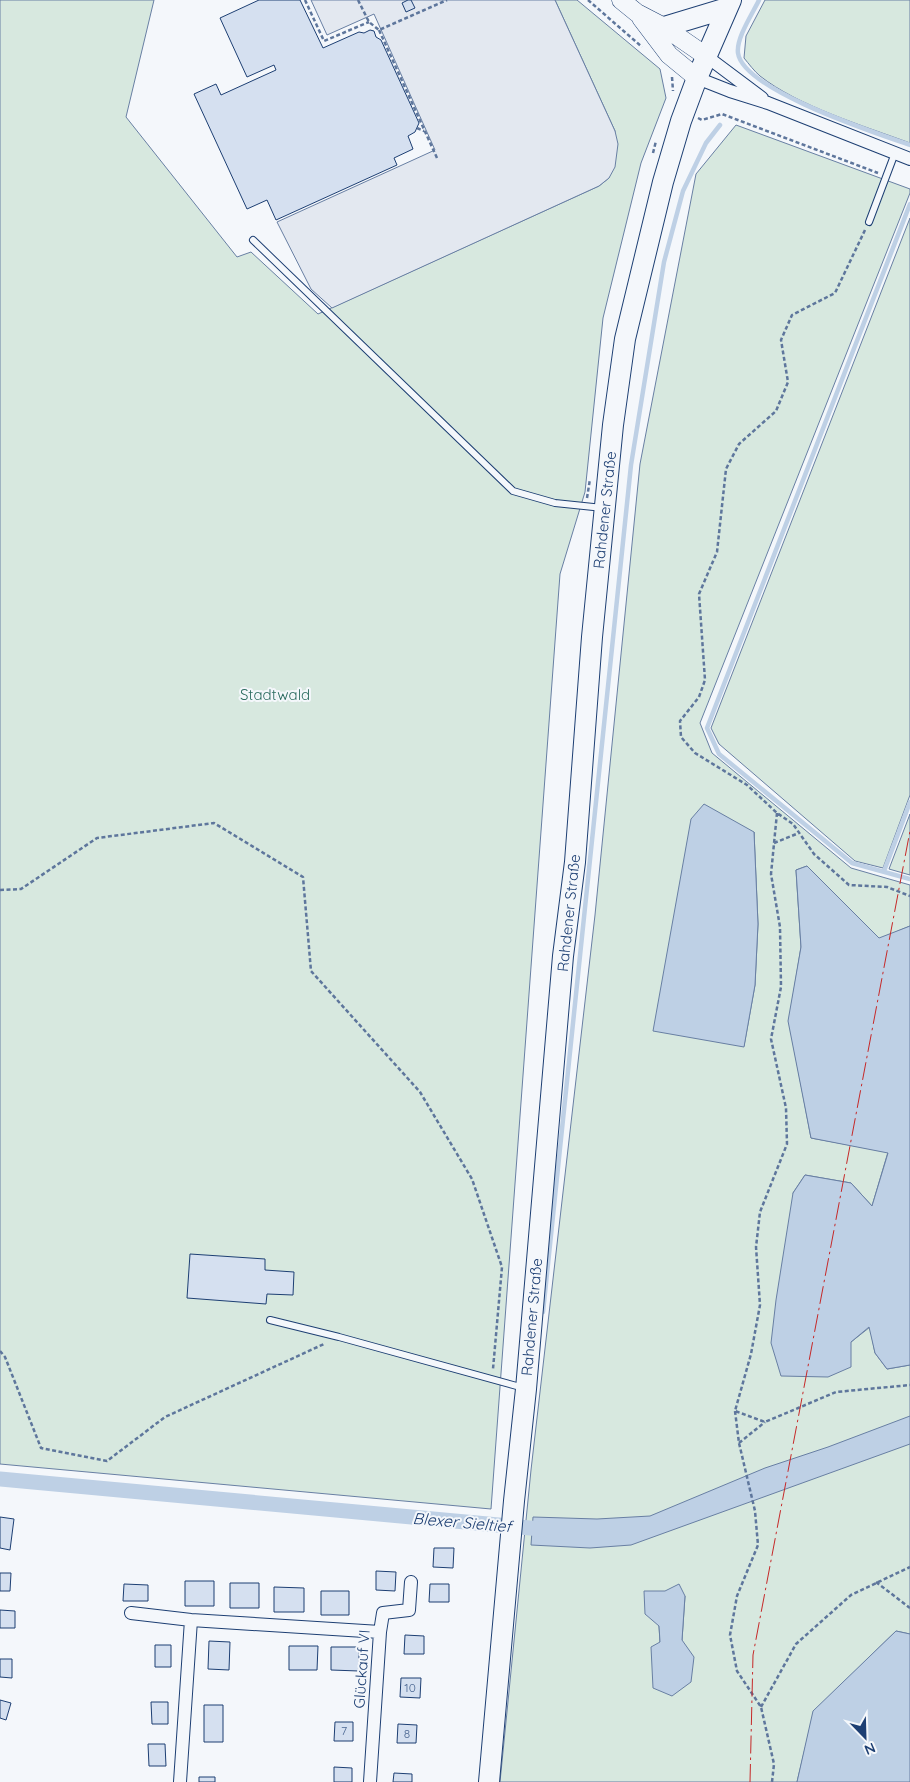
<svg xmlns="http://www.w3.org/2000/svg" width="910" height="1782" font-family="Quicksand,sans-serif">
  <rect width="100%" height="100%" fill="#f4f7fb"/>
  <path fill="#d7e8df" stroke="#687fa3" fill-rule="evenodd" d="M0,0H154L126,117L237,257L251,252L318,314L599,186L609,178L615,131L555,0H577L660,69L666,98L641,163L603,318L585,492L560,574L491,1509L0,1464Z
    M765,0H910V143C864,126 798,106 760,76C754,71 749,64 744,58L746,36Z
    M736,125L910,189V193L700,723L712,753L851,868L910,885V926L879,939L807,866L796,870L801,947L789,1021L811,1138L888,1152L872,1206L851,1183L805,1175L793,1193L851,1342L870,1327L875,1353L887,1369L910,1365V1634L896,1631L814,1711L797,1782H500L531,1470L595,915L640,464L696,174ZM754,832L758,924L755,985L744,1046ZM685,1596L682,1640L660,1642L659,1626Z
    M910,218V795L883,868L855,861L719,744L711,728Z
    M910,814V875L889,869Z"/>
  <path fill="#e3e8f0" stroke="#687fa3" d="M311,0H555L615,131L618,144L615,167L609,178L599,186L332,308L311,289L277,222L435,150L374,14L327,35Z"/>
  <path fill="#bed0e5" stroke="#687fa3" d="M704,804L754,832L758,924L755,985L744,1047L653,1031L691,819Z
    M807,866L879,938L910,926V1365L887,1369L875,1353L869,1327L851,1342V1367L828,1377L781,1376L771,1343L776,1300L793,1193L805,1175L851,1183L872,1206L888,1153L811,1138L788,1021L801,947L796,870Z
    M910,1416V1444L631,1545L590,1548L531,1545L533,1517L597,1519L650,1516L765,1468L828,1447Z
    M679,1584L685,1596L682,1640L694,1657L691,1682L672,1696L653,1688L651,1647L660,1642L659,1626L645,1614L644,1591H665Z
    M896,1631L910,1634V1782H797L813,1711Z"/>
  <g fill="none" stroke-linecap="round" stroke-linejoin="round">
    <path stroke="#bed0e5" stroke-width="4.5" d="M759,0C753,13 736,38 738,53C743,90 876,133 910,145
      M910,204L707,728L719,754L852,863L910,879
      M884,871L910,802
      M543,1312L631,465L664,262L683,191L706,143L720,125"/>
    <path stroke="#bed0e5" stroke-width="15" d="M0,1479L552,1530"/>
  </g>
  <path fill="#d5e0f0" stroke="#1d3f73" d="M259,0H300L323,48L359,32L364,33L370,30L374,31L376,37L381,40L419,123L415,132L408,136L413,149L394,158L397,165L276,220L267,200L247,209L194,94L216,84L221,95L276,70L274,65L247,77L220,18Z
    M408,0H411L415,8L406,12L402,3Z
    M190,1254L265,1259V1270L294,1272L293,1295L267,1294L266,1304L187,1298Z
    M0,1517L14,1519L10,1550L0,1548Z
    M434,1548H454L453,1568L433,1567Z
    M376,1571L396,1572L395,1591L376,1590Z
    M0,1573H11L10,1591H0Z
    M185,1581H214V1606H185Z
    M230,1583H259V1608H230Z
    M124,1584L148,1585V1601H123Z
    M430,1584H449V1602H429Z
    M274,1587L304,1588V1612H274Z
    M321,1591H349V1615H321Z
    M0,1610L15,1611V1628H0Z
    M405,1635L424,1636V1654H404Z
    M209,1641L230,1642L229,1670L208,1669Z
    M155,1645H171V1667H155Z
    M289,1646H318L317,1670H289Z
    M331,1647H359V1671L331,1670Z
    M0,1659H12V1678L0,1677Z
    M401,1678H421L420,1698L400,1697Z
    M0,1700L11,1703L6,1720L0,1718Z
    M151,1702H168V1724H152Z
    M204,1705H223V1742H204Z
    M335,1722H353V1741H334Z
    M398,1724L417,1725L416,1743H397Z
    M148,1744H165L166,1766H149Z
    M334,1767L352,1768V1782H334Z
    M394,1773L412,1774V1782H393Z
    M199,1777H215V1782H199Z"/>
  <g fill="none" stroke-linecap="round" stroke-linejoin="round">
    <defs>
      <path id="lane" d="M869,222L895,153
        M253,240L513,491L555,503L603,508
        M270,1320L339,1337L524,1388"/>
      <path id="street" d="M706,56L762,98
        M697,78L730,91L768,103L910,159
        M131,1613L191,1620L380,1632
        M180,1782L191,1620
        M370,1782L380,1632L383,1613L409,1610L411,1582"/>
      <path id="secondary" d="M621,0L637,13L664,27L706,56
        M641,18L669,55L697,78"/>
      <path id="primary" d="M664,27L727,8
        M489,1782L514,1501L526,1389L563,956L575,862L592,637L613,425L625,339L663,182L681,121L697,78L731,0"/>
    </defs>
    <use href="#lane" stroke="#1d3f73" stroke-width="8"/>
    <use href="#street" stroke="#1d3f73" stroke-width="14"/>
    <use href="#secondary" stroke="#1d3f73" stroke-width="19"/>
    <use href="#primary" stroke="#1d3f73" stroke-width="22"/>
    <path stroke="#5e769c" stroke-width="2.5" stroke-dasharray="4 2.5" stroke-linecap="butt" d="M305,0L324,41L369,22
      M358,0L369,22L379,30L447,0
      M588,0L642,47
      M379,30L437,158
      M672,77L673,91
      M698,118L702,120L722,114L878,173
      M417,128L424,131
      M653,153L656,141
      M865,230L835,293L792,315L781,340L788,382L776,411L739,444L726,469L717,552L699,594L705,680L699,697L680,721L681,737L695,753L747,785L777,813L793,824L814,854L849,885L887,887L910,896
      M587,498L590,479
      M777,813L771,874L780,927L781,987L771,1039L786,1108L787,1144L760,1212L756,1247L760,1305L751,1354L735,1411L765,1422L836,1392L910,1385
      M774,843L799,833
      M0,890L21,889L97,838L214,823L303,877L311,971L420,1092L472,1179L502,1267L493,1369
      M0,1351L5,1357L41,1448L107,1461L165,1417L324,1344
      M735,1411L739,1443L755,1511L758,1545L737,1596L730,1635L737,1671L761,1707L774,1764L772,1782
      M739,1443L765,1422
      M876,1582L910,1608
      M761,1707L796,1644L851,1595L910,1567"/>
    <use href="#lane" stroke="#f4f7fb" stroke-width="6"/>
    <use href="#street" stroke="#f4f7fb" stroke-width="12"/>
    <use href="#secondary" stroke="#f4f7fb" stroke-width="18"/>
    <use href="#primary" stroke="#f4f7fb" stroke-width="20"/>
    <path stroke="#c62828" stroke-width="1" stroke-dasharray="18 4 2.5 4" stroke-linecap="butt" d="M750,1782L753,1655L910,831"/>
  </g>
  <g text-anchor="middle" stroke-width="4" stroke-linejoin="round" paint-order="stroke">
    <g font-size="12" fill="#4b6792">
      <text x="410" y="1692">10</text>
      <text x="344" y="1735">7</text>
      <text x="407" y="1738">8</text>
    </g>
    <g font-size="15" fill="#1d3f73" stroke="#f4f7fb">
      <text transform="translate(605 510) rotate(-84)" y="5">Rahdener Straße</text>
      <text transform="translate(569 913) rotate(-84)" y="5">Rahdener Straße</text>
      <text transform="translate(532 1317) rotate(-85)" y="5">Rahdener Straße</text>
      <text transform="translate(362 1669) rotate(-86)" y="5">Glückauf VI</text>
    </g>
    <g font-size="15" fill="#2c6c60" stroke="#f4f7fb">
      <text x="275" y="700">Stadtwald</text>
    </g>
    <g font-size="16" font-style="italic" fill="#1d3f73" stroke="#f4f7fb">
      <text transform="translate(462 1522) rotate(5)" y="6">Blexer Sieltief</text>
    </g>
  </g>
  <g transform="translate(865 1737) rotate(157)" stroke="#f4f7fb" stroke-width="4" paint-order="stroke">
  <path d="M0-4L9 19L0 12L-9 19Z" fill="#1d3f73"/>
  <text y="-8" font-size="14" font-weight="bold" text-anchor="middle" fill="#1d3f73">N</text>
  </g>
</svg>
